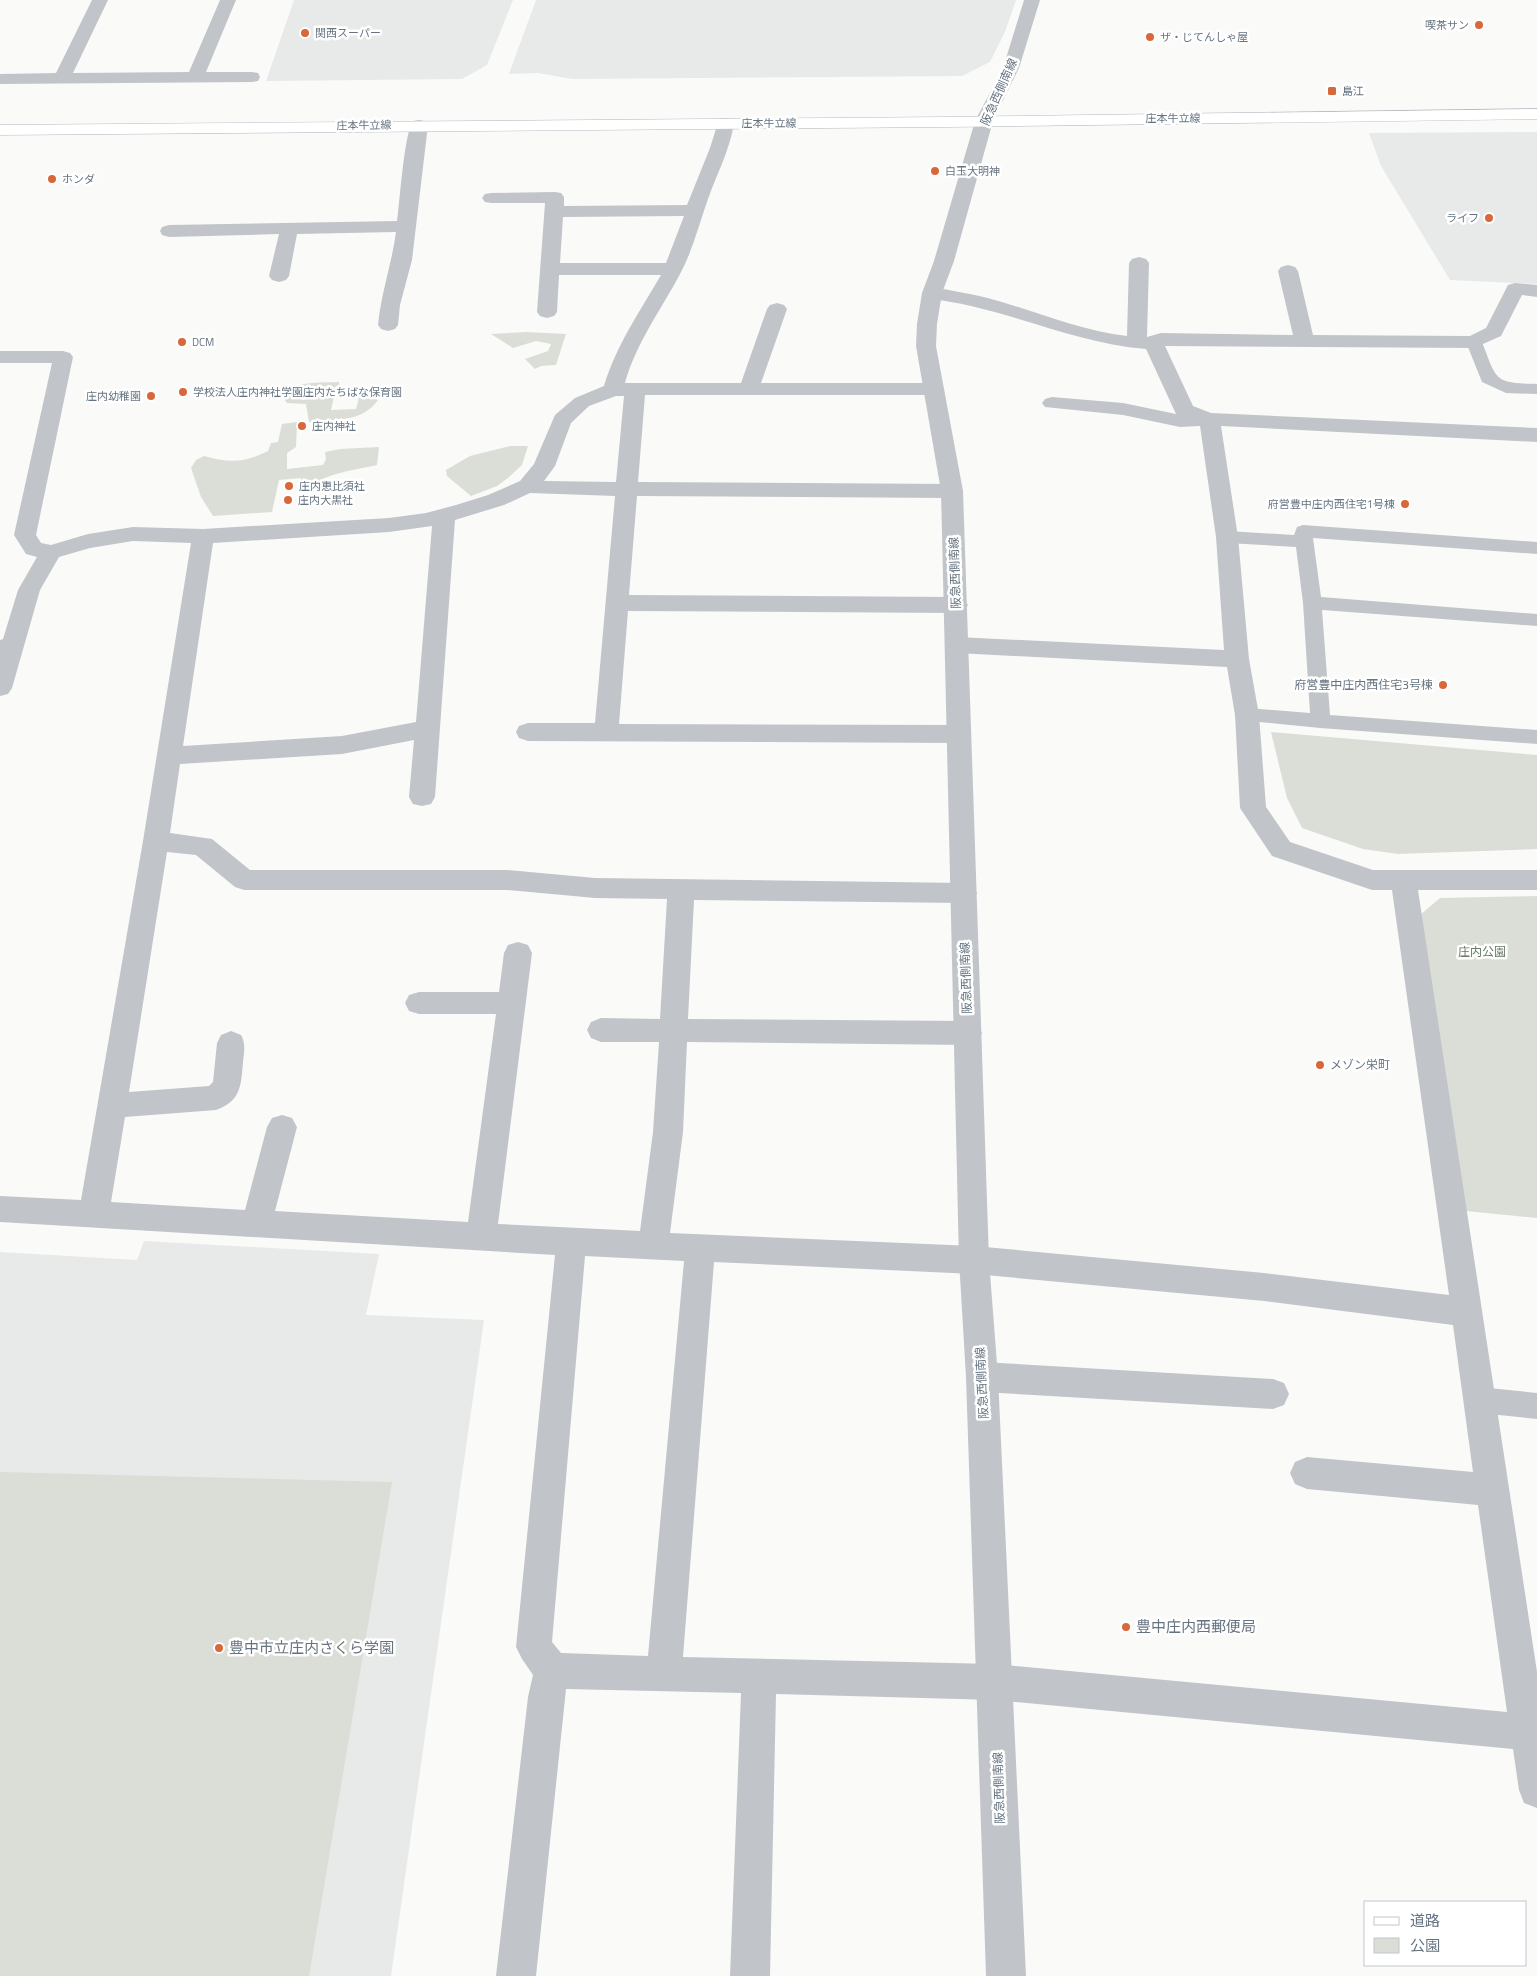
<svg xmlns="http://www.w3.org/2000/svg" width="1537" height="1976" font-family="'Titillium Web','Noto Sans JP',sans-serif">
  <rect width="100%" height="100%" fill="#fafaf8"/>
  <path fill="#e8e9e9" d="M294,0H513L487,65L462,79L266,81Z
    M536,0H1016L1005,32L990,62L962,76L572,79L538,73L509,74Z
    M1537,132V284L1450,280L1381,166L1369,133Z
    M144,1241L379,1254L366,1315L484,1320L391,1976H0V1252L137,1260Z"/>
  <path fill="#daded7" d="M526,332L566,334L556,365L541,366L535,369L525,359L548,351L551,344L536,341L513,348L491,334Z
    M339,382V393L334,397L331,410L356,409L359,397L369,393L378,400C362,423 334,419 309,422L306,404L287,403L282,396C294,380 320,383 339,382Z
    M297,422L296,447L287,453V469L323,465L326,459L325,452L340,449L379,447L377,465C355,470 326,473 307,488H302L301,478L279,480L272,512L213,516L201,497L191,468L196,460L204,456C229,463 244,463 268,451L271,443L278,442L282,424Z
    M510,446H528L522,465L508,478L497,486L471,496L447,476L446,470L470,456Z
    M1271,732L1537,755V849L1398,854L1363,849L1302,828L1287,798Z
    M1537,896V1218L1466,1211L1420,915L1440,898Z
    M0,1472L392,1482L309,1976H0Z"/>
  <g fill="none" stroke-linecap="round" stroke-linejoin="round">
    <defs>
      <path id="secondary" d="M1537,109V119L948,127L0,135V125L948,117Z"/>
    </defs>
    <use href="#secondary" stroke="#b4b9be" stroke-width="1"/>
    <path fill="#c1c5c9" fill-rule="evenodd" d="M1474,337L1480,339L1482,342C1497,381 1494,383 1537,384V394L1506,393L1482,382L1466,342L1468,339Z
      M1303,525L1537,542V554L1313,538L1321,597L1537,614V626L1322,610L1330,715L1537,730V744L1320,728L1240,720L1237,715L1240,710L1247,708L1310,713L1303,603L1296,547L1227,543L1221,541L1218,537L1221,533L1227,531L1294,535L1297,527Z
      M1479,1387L1537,1393V1419L1479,1413L1470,1409L1466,1400L1470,1391Z"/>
    <path fill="#c1c5c9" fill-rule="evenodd" d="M92,0H108L73,73L189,72L220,0H236L206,72H252L258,73L260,77L258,81L252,82L0,84V74L56,73Z
      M725,118L731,119L734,123C730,150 717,173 708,199C699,224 693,250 680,274C661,310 636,343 625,383H741L767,309L770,305L777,303L784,305L787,309L761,383H933L940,385L943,389L940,393L933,395H645L638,482L952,484L960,486L963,491L960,496L952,498L637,496L629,595L956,597L964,599L968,605L964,611L956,613L628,611L619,724L959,725L968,728L971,734L968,740L959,743L528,741L519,738L516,732L519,726L528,723H595L615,496L530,493L504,505L455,520L435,797L431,804L422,806L413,804L409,797L414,740L342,754L180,764L170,833L212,839L250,870H507L595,878L964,883L973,886L977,893L973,900L964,903L694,900L688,1019L968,1021L978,1025L982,1033L978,1041L968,1045L687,1042L683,1132L670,1233L974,1246L1264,1273L1449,1295L1392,890H1372L1272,856L1240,808L1235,715L1227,667L957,653L949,651L945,645L949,639L957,637L1224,650L1216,537L1200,426L1180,427L1123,415L1045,407L1042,403L1045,399L1052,397L1123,403L1176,414L1146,349C1085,344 1031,320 971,306C956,302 940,301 925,297L922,293L925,289C936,286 948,290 959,292C1016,301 1070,330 1127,336L1129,263L1132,259L1139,257L1146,259L1149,263L1147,337L1161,333L1293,335L1278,271L1281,267L1288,265L1295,267L1298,271L1313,335L1470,336L1486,328L1508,285L1515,283L1537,285V297L1522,295L1501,336L1474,348L1165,346L1193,406L1211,413L1537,428V442L1221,426L1238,537L1249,659L1259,715L1266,807L1290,842L1373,870H1537V890H1418L1537,1672V1808L1524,1803L1519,1790L1513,1749L995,1700L776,1694L770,1976H730L741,1693L566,1689L536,1976H496L528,1697L533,1675L522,1659L516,1647L555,1255L0,1222V1196L81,1200L143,841L191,543L133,541L90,548L59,557L40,590L12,688L8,694L0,696V640L3,639L18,590L37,557L26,554L14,535L52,363H0V351H63L70,353L73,357L36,535L41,543L51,545L88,534L133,527L203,529L389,518L426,513L456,505L488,495L520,481L534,464L555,415L575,398L604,386C616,346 640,311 661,275H559L557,312L554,316L547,318L540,316L537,312L545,203H491L485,202L482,198L485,194L491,193L555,192L561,193L564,197V206L687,205L710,148L719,119ZM684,216L666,263H560L563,217ZM616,396H624L616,482L544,481L555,466L571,423L589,406ZM432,526L416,722L342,736L183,746L213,543L389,532ZM167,852L196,855L235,887L244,890H507L595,898L667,899L660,1019L601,1018L591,1022L587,1030L591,1038L601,1042H659L653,1132L640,1231L498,1224L532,953L528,945L518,942L508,945L504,953L499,992H419L409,995L405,1003L409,1011L419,1014H496L468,1222L275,1211L297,1127L292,1118L282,1115L272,1118L267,1127L245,1210L111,1202L125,1117L216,1110C241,1101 241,1086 243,1062C244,1052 246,1044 241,1035L231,1031L221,1035L217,1043L213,1082L209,1086L129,1092ZM585,1256L684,1261L648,1656L561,1653L552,1642ZM714,1262L974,1274L1264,1301L1453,1325L1473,1472L1307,1457L1295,1462L1290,1473L1295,1484L1307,1489L1478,1505L1507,1712L995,1664L683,1657Z
      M419,120L425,121L428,125L412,260L400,305L398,325L395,329L388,331L381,329L378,325C381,293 392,263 396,232L297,234L289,276L286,280L279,282L272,280L269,276L279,234L169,237L162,235L160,231L162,227L169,225L397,221C400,201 404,134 413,121Z
      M982,1362L1273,1379L1284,1383L1289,1394L1284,1405L1273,1409L982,1392L971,1388L966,1377L971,1366Z"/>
    <path fill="#c1c5c9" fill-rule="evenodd" d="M1024,0H1040L1019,68L993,121L954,261L942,293L937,324L936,346L963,491L989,1260L998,1377L1026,1976H986L966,1377L959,1260L941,491L916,346L917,324L922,293L934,261L975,121L1003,68Z"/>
    <use href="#secondary" fill="#fff" fill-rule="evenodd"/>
  </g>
  <g fill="#d8673a" stroke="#fff" stroke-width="2">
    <circle cx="1479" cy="25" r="5"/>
    <circle cx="305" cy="33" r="5"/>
    <circle cx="1150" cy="37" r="5"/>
    <rect x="1327" y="86" width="10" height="10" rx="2.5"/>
    <circle cx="935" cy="171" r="5"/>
    <circle cx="52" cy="179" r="5"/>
    <circle cx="1489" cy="218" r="5"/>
    <circle cx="182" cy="342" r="5"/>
    <circle cx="183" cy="392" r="5"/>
    <circle cx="151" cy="396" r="5"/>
    <circle cx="302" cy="426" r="5"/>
    <circle cx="289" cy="486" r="5"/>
    <circle cx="288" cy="500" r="5"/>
    <circle cx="1405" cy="504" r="5"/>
    <circle cx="1443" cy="685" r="5"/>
    <circle cx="1320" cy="1065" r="5"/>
    <circle cx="1126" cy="1627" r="5"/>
    <circle cx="219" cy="1648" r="5"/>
  </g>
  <g text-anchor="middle" stroke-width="5" stroke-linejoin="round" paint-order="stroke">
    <g font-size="11" fill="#667481" stroke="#fff" text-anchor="start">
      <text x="1469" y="29" text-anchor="end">喫茶サン</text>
      <text x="315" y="37">関西スーパー</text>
      <text x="1160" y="41">ザ・じてんしゃ屋</text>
      <text x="1342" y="95">島江</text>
      <text x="945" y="175">白玉大明神</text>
      <text x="62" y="183">ホンダ</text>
      <text x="1479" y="222" text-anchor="end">ライフ</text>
      <text x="192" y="346">DCM</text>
      <text x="193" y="396">学校法人庄内神社学園庄内たちばな保育園</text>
      <text x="141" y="400" text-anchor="end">庄内幼稚園</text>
      <text x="312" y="430">庄内神社</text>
      <text x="299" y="490">庄内恵比須社</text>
      <text x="298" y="504">庄内大黒社</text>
      <text x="1395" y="508" text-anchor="end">府営豊中庄内西住宅1号棟</text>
    </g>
    <g font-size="11" fill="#667481" stroke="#fff">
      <text x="1173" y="122">庄本牛立線</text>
      <text x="769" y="127">庄本牛立線</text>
      <text transform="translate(364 125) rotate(-1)" y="4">庄本牛立線</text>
    </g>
    <g font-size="12" fill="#667481" stroke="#fff">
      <text transform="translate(999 92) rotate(-66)" y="4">阪急西側南線</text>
      <text transform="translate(955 573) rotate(-92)" y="4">阪急西側南線</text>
      <text transform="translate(966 978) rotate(-92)" y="4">阪急西側南線</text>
      <text transform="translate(982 1383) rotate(-93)" y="4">阪急西側南線</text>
      <text transform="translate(999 1788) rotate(-92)" y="4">阪急西側南線</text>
    </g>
    <g font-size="12" fill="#667481" stroke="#fff" text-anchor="end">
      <text x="1433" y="689">府営豊中庄内西住宅3号棟</text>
      <text x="1330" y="1069" text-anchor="start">メゾン栄町</text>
    </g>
    <g font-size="12" fill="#687966" stroke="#fff">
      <text x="1482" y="956">庄内公園</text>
    </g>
    <g font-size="15" fill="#667481" stroke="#fff" text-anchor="start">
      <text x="1136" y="1632">豊中庄内西郵便局</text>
      <text x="229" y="1653">豊中市立庄内さくら学園</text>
    </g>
  </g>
  <rect x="1364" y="1901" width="162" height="65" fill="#ffffff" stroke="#c2c7cd"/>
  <rect x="1374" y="1917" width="25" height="8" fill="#ffffff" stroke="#c2c7cd"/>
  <text x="1410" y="1926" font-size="15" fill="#667481">道路</text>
  <rect x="1374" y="1938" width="25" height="15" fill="#daded7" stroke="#c2c7cd"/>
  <text x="1410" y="1951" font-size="15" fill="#667481">公園</text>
</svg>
